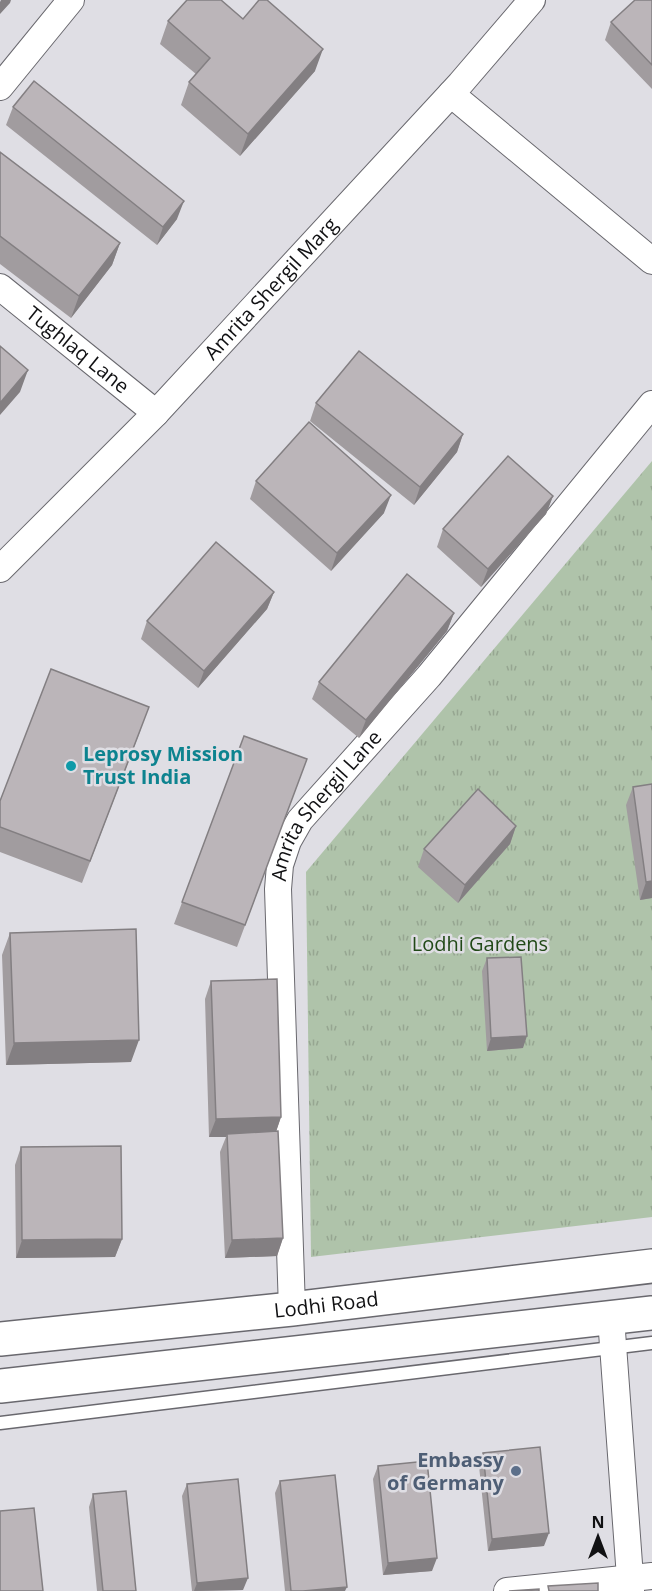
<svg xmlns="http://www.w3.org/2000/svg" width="652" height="1591" font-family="'Open Sans',sans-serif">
  <defs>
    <pattern id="park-tufts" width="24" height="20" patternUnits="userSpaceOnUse" patternTransform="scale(1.5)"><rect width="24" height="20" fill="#afc3aa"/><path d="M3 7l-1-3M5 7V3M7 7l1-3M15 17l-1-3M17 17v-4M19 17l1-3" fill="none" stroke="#96a691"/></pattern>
  </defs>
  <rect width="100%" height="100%" fill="#dfdee4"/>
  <path fill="url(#park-tufts)" d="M652,461V1217L311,1257L306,872Z"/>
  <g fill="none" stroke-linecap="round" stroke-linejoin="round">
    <defs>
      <path id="lane" d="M0,1423L652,1343"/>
      <g id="street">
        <path d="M0,87L71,0"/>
        <path d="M451,94L652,261"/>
        <path id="s1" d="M0,287L156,413"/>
        <path id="s2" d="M0,569L156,413L460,84L532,0"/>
        <path id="s3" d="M292,1309L278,889L280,865L288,841L300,820L429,676L652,404"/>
        <path d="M611,1318L631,1591"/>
        <path d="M507,1591L652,1576"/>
      </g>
      <g id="secondary">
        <path id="s4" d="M0,1339L292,1309L652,1266"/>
        <path d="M0,1386L652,1313"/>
      </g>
    </defs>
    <use href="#lane" stroke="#69686e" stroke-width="15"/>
    <use href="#street" stroke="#69686e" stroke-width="28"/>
    <use href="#secondary" stroke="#69686e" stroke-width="36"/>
    <use href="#lane" stroke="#fff" stroke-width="12"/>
    <use href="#street" stroke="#fff" stroke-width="26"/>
    <use href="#secondary" stroke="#fff" stroke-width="33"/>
  </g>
  <path fill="#a19c9f" d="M652,0V89L605,40L611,22Z
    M243,19L315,71L240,156L181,105L189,82L196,74L160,44L168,21Z
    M13,107L177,219L157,245L6,125Z
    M0,152L120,243L112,265L71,318L0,264Z
    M316,403L463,434L457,452L414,505L310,421Z
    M256,481L384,513L331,571L250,499Z
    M553,496L546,514L481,587L437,547L443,529Z
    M274,592L267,609L198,688L141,639L147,621Z
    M454,613L447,631L359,738L312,699L319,682Z
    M141,729L82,883L0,852V801Z
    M244,736L307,759L237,947L174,924Z
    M633,787L652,898L640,900L626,805Z
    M516,826L510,844L458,903L418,867L424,849Z
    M10,933L131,1062L6,1065L2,955Z
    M487,958L523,1048L487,1051L482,971Z
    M211,981L281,1117L276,1131L283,1238L277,1256L225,1258L220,1152L226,1137H209L205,999Z
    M21,1147L122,1239L115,1257L16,1258L15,1165Z
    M483,1453L544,1546L488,1551L479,1466Z
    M378,1466L432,1571L383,1575L373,1479Z
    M280,1481L345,1591H285L275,1493Z
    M187,1484L243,1590L192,1591L182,1496Z
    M93,1494L136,1591H97L89,1507Z"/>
  <path fill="#837f82" d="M1,0H11L10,3L0,14V2Z
    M323,49L315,71L240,156L248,134Z
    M184,201L177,219L157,245L163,227Z
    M120,243L112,265L71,318L79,296Z
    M28,370L20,392L0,415V403Z
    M463,434L457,452L414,505L420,487Z
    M391,495L384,513L331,571L337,553Z
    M553,496L546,514L481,587L488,569Z
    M274,592L267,609L198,688L204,671Z
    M454,613L447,631L359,738L366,720Z
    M516,826L510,844L458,903L465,885Z
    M652,881V898L640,900L646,882Z
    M527,1036L523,1048L487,1051L491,1038Z
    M139,1040L131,1062L6,1065L14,1043Z
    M281,1117L275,1135L227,1134L226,1137H209L216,1119Z
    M283,1238L277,1256L225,1258L232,1240Z
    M122,1239L115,1257L16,1258L22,1240Z
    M549,1533L544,1546L488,1551L492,1539Z
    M437,1558L432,1571L383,1575L388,1563Z
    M248,1578L243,1590L194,1591L197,1583Z
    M347,1587L345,1591H303Z"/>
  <path fill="#bbb5b9" stroke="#837f82" stroke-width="1.5" d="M187,0H221L243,19L259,0H267L323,49L248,134L189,82L210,58L168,21Z
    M635,0H652V65L611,22Z
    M34,81L184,201L163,227L13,107Z
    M0,152L120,243L79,296L0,236Z
    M0,346L28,370L0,403Z
    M359,351L463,434L420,487L316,403Z
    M309,422L391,495L337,553L256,481Z
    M508,456L553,496L488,569L443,529Z
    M216,542L274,592L204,671L147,621Z
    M407,574L454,613L366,720L319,682Z
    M51,669L149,707L90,861L0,827V801Z
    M244,736L307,759L245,925L182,902Z
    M652,784V881L646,882L633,787Z
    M478,789L516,826L465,885L424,849Z
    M136,929L139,1040L14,1043L10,933Z
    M521,957L527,1036L491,1038L487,958Z
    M277,979L281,1117L216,1119L211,981Z
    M278,1131L283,1238L232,1240L227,1134Z
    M121,1146L122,1239L22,1240L21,1147Z
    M540,1447L549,1533L492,1539L483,1453Z
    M427,1461L437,1558L388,1563L378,1466Z
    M335,1475L347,1587L303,1591H291L280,1481Z
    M238,1479L248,1578L197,1583L187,1484Z
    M126,1491L136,1591H103L93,1494Z
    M34,1508L43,1591H0V1511Z
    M598,1583V1591H549L548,1586Z
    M539,1589V1591H509Z"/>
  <circle fill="#0f9aa8" stroke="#dfdee4" stroke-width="2" cx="71" cy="766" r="6"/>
  <circle fill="#5c6f8a" stroke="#dfdee4" stroke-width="2" cx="516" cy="1471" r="6"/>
  <g text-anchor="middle" stroke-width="5" stroke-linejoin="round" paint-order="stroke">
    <g font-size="20" fill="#111113" stroke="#dfdee4">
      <text dy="7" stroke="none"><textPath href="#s2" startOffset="390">Amrita Shergil Marg</textPath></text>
      <text dy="7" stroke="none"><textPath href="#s1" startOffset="100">Tughlaq Lane</textPath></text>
      <text dy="7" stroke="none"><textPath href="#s3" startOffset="519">Amrita Shergil Lane</textPath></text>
      <text dy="7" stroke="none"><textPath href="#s4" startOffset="328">Lodhi Road</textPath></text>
    </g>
    <g font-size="20" font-weight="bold" fill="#0d838f" stroke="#dfdee4" text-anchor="start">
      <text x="83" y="761">Leprosy Mission<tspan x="83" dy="23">Trust India</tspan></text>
    </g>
    <g font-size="20" fill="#214917" stroke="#dfdee4">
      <text x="480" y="951">Lodhi Gardens</text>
    </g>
    <g font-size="20" font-weight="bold" fill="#4e5e75" stroke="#dfdee4" text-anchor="end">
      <text x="504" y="1467">Embassy<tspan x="504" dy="23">of Germany</tspan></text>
    </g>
  </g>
  <g transform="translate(598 1537)" stroke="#dfdee4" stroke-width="4.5" paint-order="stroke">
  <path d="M0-4.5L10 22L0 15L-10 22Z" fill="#111113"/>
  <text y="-9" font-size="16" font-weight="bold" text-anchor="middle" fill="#111113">N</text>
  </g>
</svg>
